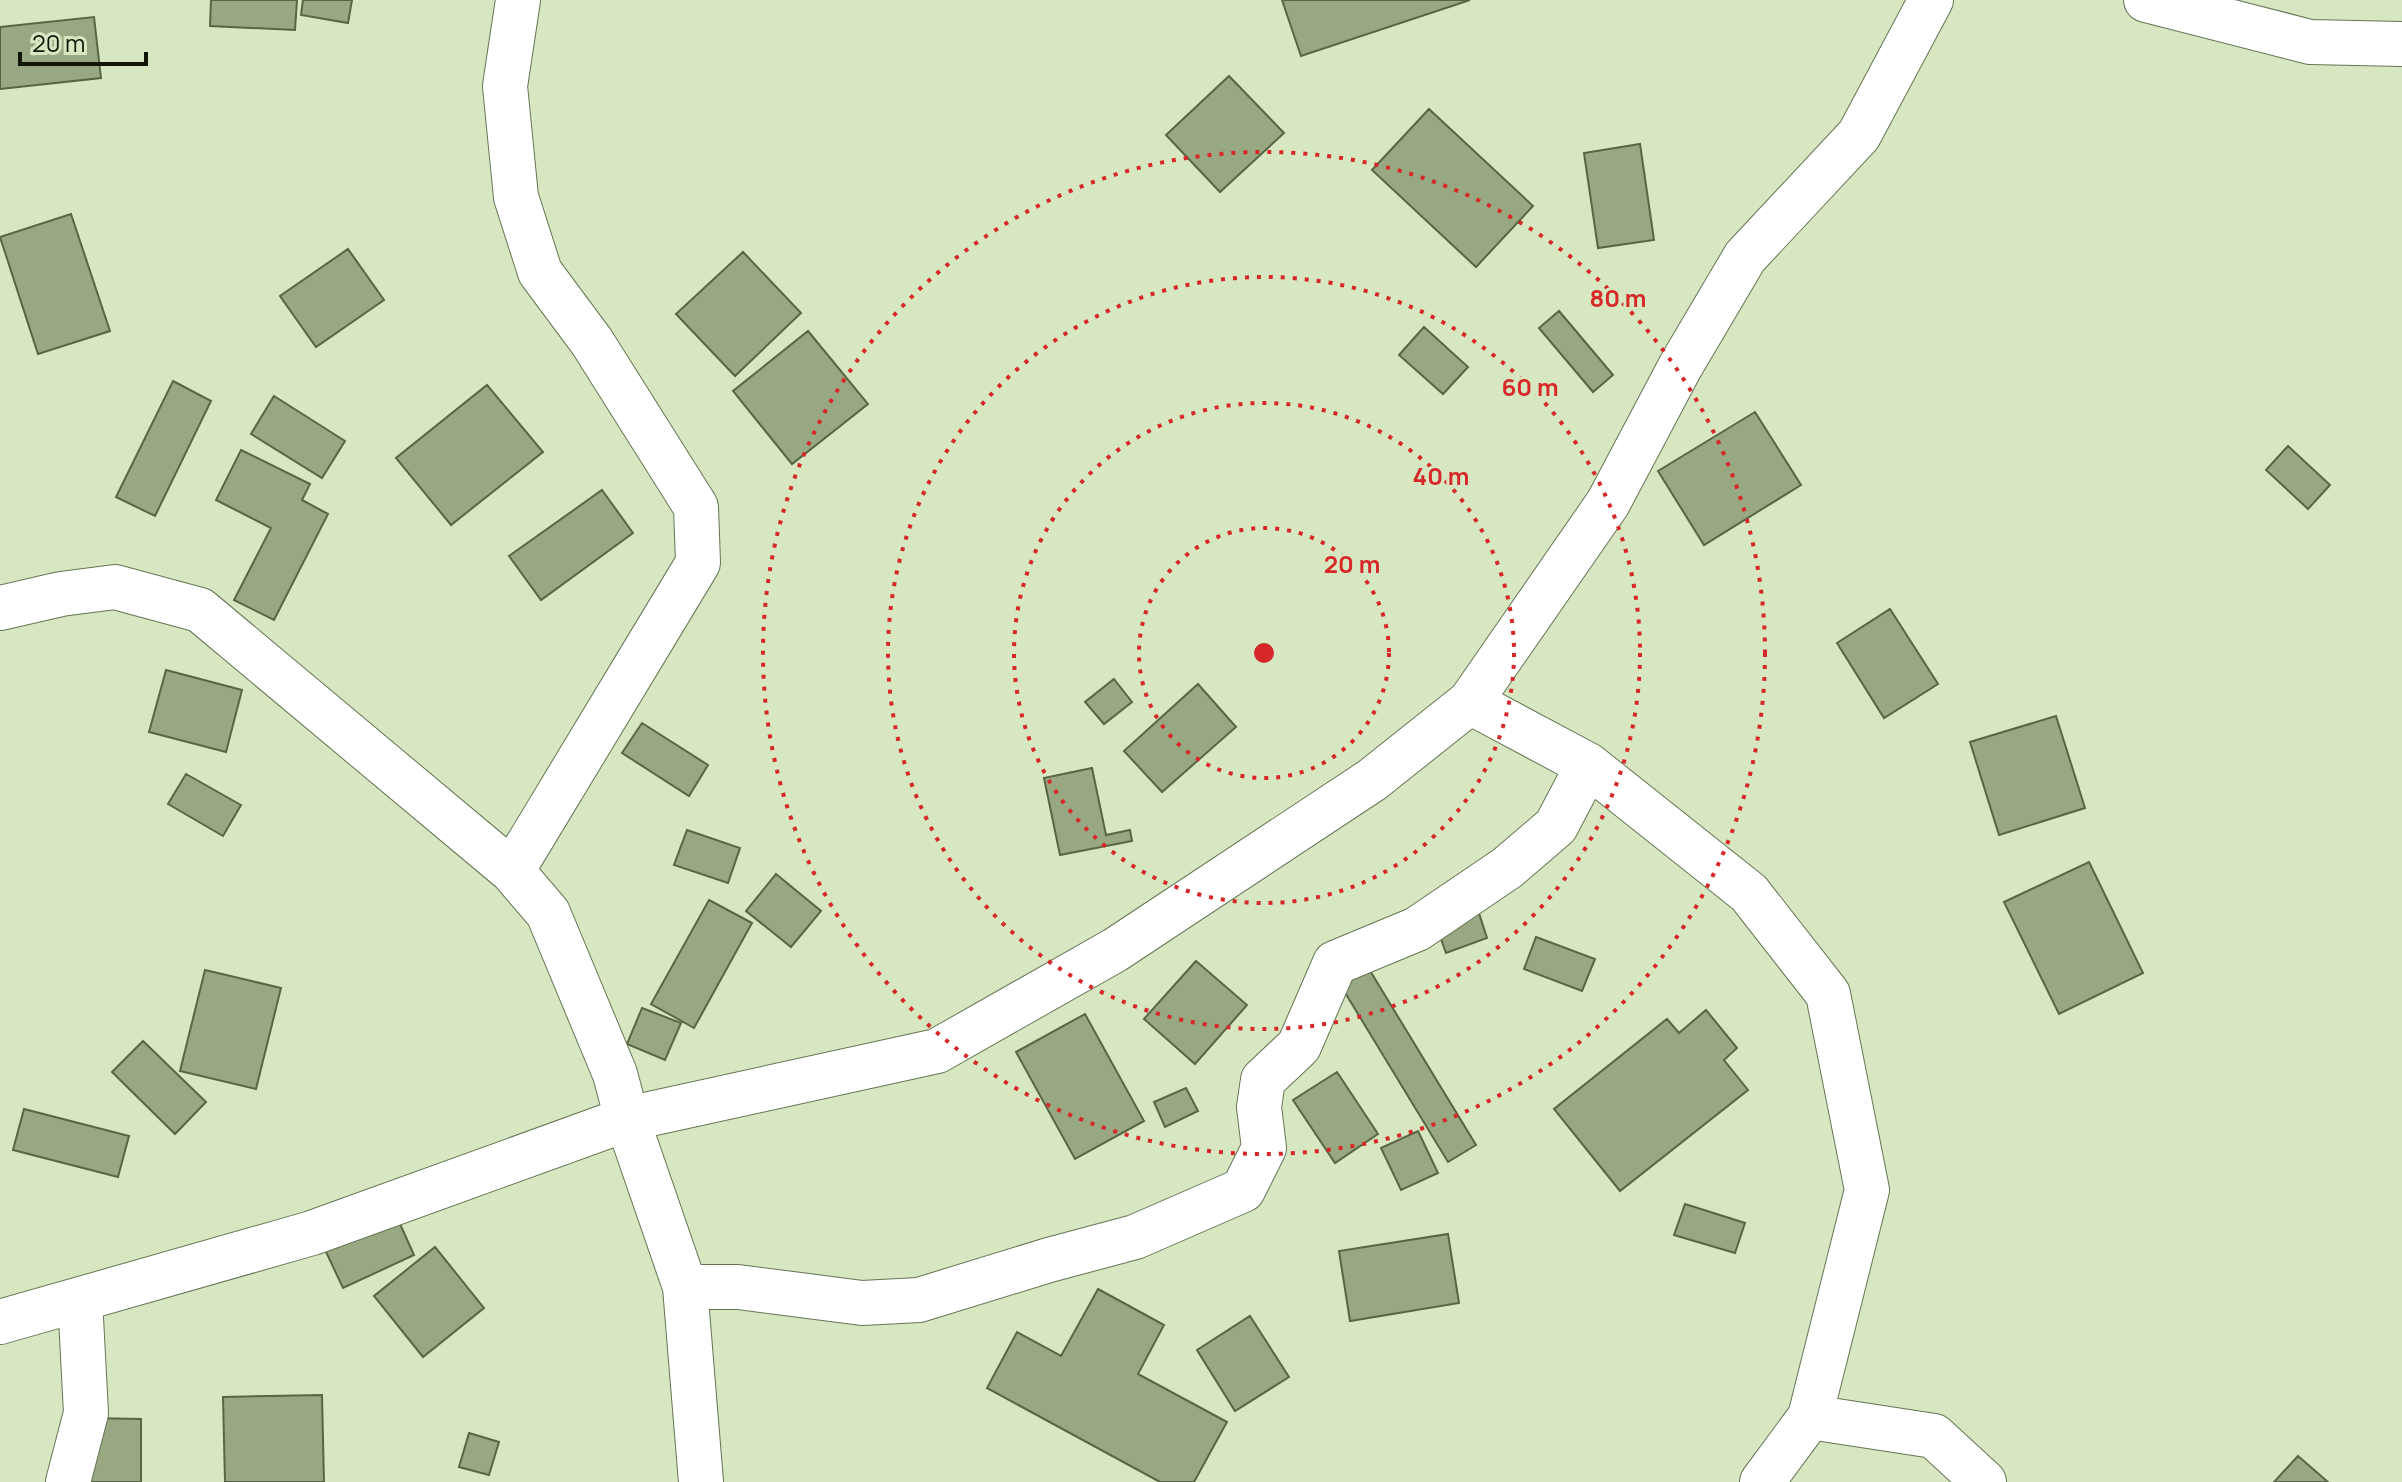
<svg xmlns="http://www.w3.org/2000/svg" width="2402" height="1482" font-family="Manrope,sans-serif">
  <rect width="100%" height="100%" fill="#d6e7c1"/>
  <path fill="#98a883" stroke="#586645" stroke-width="2" d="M211,0H297L295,30L210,26Z
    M303,0H352L348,23L301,15Z
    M1282,0H1470L1301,56Z
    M94,17L101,78L0,89V27Z
    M1229,76L1284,133L1220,192L1166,135Z
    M1429,109L1533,206L1476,267L1372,170Z
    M1640,144L1654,240L1598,248L1584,153Z
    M71,214L110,331L38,354L0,237Z
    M348,249L384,300L316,347L280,296Z
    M743,252L801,313L735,376L676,314Z
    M1559,311L1613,375L1593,392L1539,328Z
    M1424,327L1468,367L1443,394L1399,355Z
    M808,331L868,404L792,464L733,391Z
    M173,381L211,401L155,516L116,497Z
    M487,385L543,452L451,525L396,458Z
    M274,396L345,441L322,478L251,434Z
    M1755,412L1801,485L1704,545L1658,471Z
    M2288,446L2330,485L2308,509L2266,470Z
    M241,450L310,484L302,500L328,514L274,620L234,600L271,528L216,500Z
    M602,490L633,533L541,600L509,556Z
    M1890,609L1938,684L1884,718L1837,643Z
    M166,670L242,690L226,752L149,732Z
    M1114,679L1132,702L1104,724L1085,702Z
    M1198,684L1236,727L1162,792L1124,751Z
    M2056,716L2085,808L1999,835L1970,742Z
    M642,723L708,765L689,796L622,753Z
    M1092,768L1106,835L1130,830L1132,841L1060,855L1044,778Z
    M186,774L241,805L223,836L168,804Z
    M687,830L740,848L728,883L674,865Z
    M2089,862L2143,973L2059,1014L2004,902Z
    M776,874L821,911L791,947L746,911Z
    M709,900L752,923L694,1028L651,1004Z
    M1478,910L1487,938L1446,953L1436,925Z
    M1536,937L1595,959L1582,991L1524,969Z
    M1196,961L1247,1005L1195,1064L1144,1019Z
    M1369,969L1476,1145L1448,1162L1341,986Z
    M205,970L281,988L256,1089L180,1071Z
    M642,1008L681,1023L665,1060L627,1044Z
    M1706,1010L1737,1048L1724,1060L1748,1090L1620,1191L1554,1109L1667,1019L1679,1033Z
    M1085,1014L1144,1121L1075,1159L1016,1052Z
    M143,1041L206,1102L175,1134L112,1072Z
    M1337,1072L1378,1134L1335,1163L1293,1100Z
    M1186,1088L1198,1111L1165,1127L1154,1102Z
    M24,1109L129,1136L118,1177L13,1150Z
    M1418,1131L1438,1173L1401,1190L1381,1148Z
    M1685,1204L1745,1223L1735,1253L1674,1235Z
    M392,1206L414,1255L343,1288L320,1239Z
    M1448,1234L1459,1303L1350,1321L1339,1251Z
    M435,1247L484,1308L423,1357L374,1296Z
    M1098,1289L1164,1325L1138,1374L1227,1422L1194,1482H1160L987,1388L1017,1332L1061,1356Z
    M1250,1316L1289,1377L1235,1411L1197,1350Z
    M322,1395L324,1482H225L223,1397Z
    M89,1418L141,1419V1482H88Z
    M469,1433L499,1442L489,1475L459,1467Z
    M2298,1456L2328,1482H2274Z"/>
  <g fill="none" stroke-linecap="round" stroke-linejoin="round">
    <defs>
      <path id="street" d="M2146,0L2310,42L2402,44
        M0,608L61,594L115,587L200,610L512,871L548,913L615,1074L627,1119L685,1287L701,1482
        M1470,702L1588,765L1749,893L1828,994L1867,1190L1810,1417L1762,1482
        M512,871L698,563L696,507L592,342L540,272L516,197L505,86L518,0
        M685,1287H738L862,1303L919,1300L1049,1260L1135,1237L1243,1190L1264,1148L1259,1107L1263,1080L1299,1046L1335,963L1417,929L1507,868L1556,826L1588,765
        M0,1322L312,1233L627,1119L937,1051L1115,950L1372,780L1470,702L1608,503L1680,367L1745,257L1859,135L1931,0
        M1810,1417L1934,1436L1984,1482
        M68,1482L86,1413L80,1299"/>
    </defs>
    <use href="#street" stroke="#667553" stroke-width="46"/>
    <use href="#street" stroke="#fff" stroke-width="44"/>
  </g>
  <g fill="none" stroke="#d62828" stroke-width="4" stroke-dasharray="4 8">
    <circle cx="1264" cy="653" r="125"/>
    <circle cx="1264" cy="653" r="250"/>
    <circle cx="1264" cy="653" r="376"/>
    <circle cx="1264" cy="653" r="501"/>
  </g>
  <circle cx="1264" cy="653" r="12" fill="#d62828" stroke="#d6e7c1" stroke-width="4"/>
  <g font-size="24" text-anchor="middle" font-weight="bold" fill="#d62828" stroke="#d6e7c1" stroke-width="6" stroke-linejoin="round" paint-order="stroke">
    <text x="1618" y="307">80 m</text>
    <text x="1530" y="396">60 m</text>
    <text x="1441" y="485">40 m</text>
    <text x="1352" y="573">20 m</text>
  </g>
  <path d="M20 52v12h126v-12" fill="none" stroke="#111609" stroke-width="4"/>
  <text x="32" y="52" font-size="24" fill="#111609" stroke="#d6e7c1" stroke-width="6" paint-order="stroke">20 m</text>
</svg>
